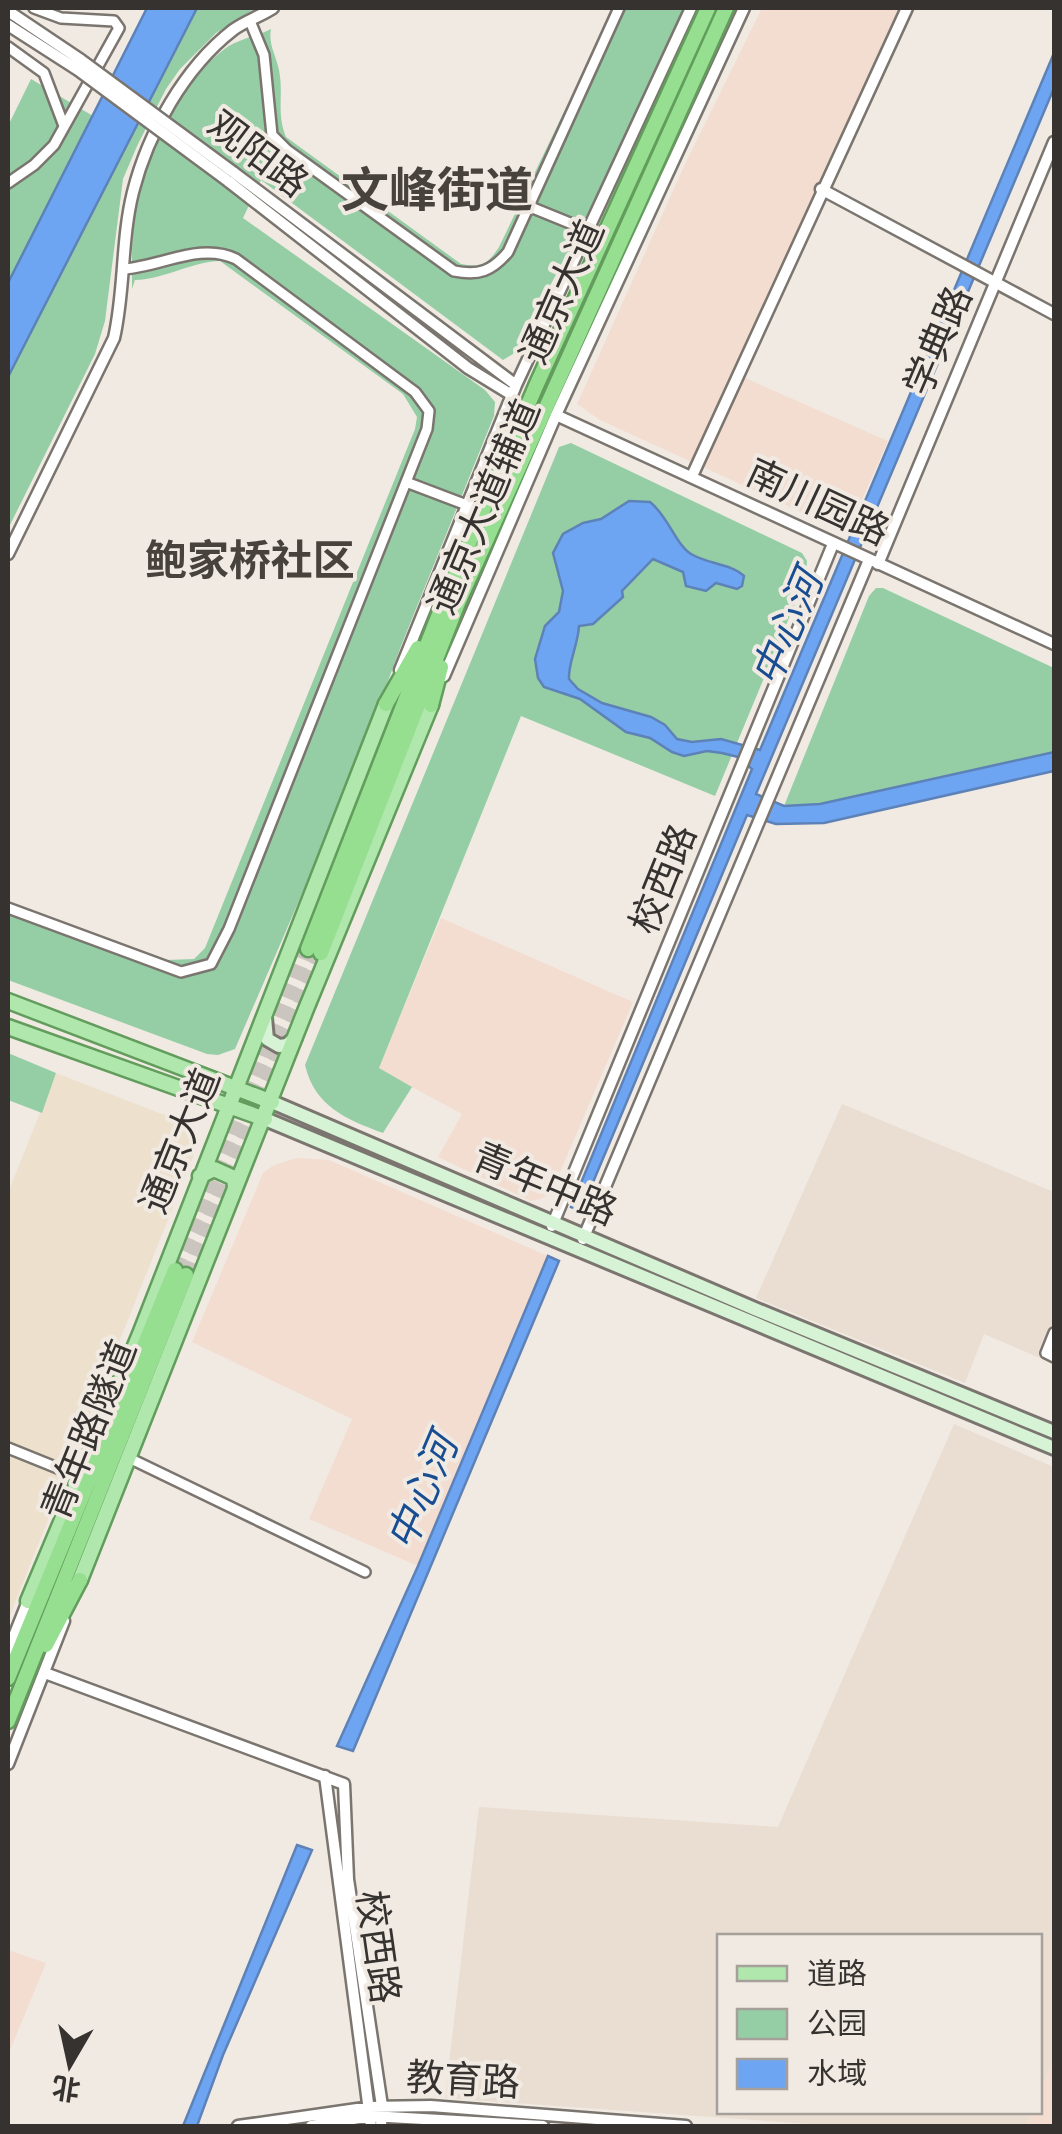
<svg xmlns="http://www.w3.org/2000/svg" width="1062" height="2134" font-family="'Titillium Web','Noto Sans SC',sans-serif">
  <rect width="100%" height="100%" fill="#f1eae3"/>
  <path fill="#f3ddd0" d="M762,8H906L736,374L888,441L847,533L600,420L577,404L685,164Z
    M441,918L633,1002L551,1193L541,1199L531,1201L438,1157L462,1114L378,1069Z
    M297,1158L329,1160L548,1256L418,1566L309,1519L352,1419L192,1342L263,1173L274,1165Z
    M8,1950L46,1963L8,2055Z
    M1054,2058V2126H1025L1031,2112H1040V2092Z"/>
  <path fill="#ede0cc" d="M56,1073L185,1123L194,1138L195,1152L8,1620V1193Z"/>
  <path fill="#e9ded1" d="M842,1104L1054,1192V1364L984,1334L965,1383L756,1298Z
    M954,1424L1054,1467V2058L1040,2092V1936H720V2112H1031L1025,2126H837L445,2098L479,1807L778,1827Z"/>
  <path fill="#95cea5" d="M197,8H256L216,33L180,69L166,89L138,144L123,179L105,321L95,354L8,529V377Z
    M614,8H688L590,212L513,354L503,360L261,180L243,218L485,390L495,402L494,416L401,646L354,773L235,1049L218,1055L207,1054L8,980V903L166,960L194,959L205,948L415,429L417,417L403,394L220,261C190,262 166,279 135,280L132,289C132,256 131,221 139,189C150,144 185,79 222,51C236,39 255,37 271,29C268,44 276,55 279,70C284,95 276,112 286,137L461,264C481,268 488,264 499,247Z
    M31,79L93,116L8,283V126Z
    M571,443L802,553L807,561L806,577L715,796L521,716L379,1068L412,1087L383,1133C346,1119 315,1107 305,1065L559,447Z
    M876,588H883L1054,668V752L821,804L784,806L869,596Z
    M8,1053L56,1073L42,1113L8,1100Z"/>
  <path fill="#6ea5f2" stroke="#5d82b8" stroke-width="2.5" d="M147,8H197L8,377V283Z
    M1054,53V88L756,794L784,806L820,804L1054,752V771L824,823L776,824L747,815L581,1211L571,1207L752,769L738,757L722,753L707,751L684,756L672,752L650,738L626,732L580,699L544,687L538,678L535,659L545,626L559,612L563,591L553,553L563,534L583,523L601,519L629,501L650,502C668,516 676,545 691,554C707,564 730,563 744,576L742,586L737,589L716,583L706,591L686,586L683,572L653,559L622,591L623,597L593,624L579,626C578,645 568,663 569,679L578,689L602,703L651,717L665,725L677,739L692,742L721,739L760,750Z
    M548,1256L559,1261L353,1751L337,1746L418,1566Z
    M297,1845L312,1850L223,2055L197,2126H183Z"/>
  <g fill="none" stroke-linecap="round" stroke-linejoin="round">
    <path stroke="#cbc5bf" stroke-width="14" stroke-dasharray="14 7" stroke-linecap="butt" d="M175,1270L308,949
      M186,1275L321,953"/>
    <defs>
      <path id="minor" d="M250,21L264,55L272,135L287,150L454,271C479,276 492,271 508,252L619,8
        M8,47L44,73L64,126
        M8,183L34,165L54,145L119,28L114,21L61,18L34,8
        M528,206L587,230
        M406,482L464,504
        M8,908L181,972L211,964L229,929L427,429L429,411L415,392L236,259C201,242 162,266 124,269
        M1054,1333L1046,1353L1054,1357
        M8,1448L80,1477
        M129,1458L365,1572"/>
      <path id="tertiary" d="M233,172L516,385
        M228,181L468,368L512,395
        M821,189L1054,314
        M556,415L1054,644
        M692,476L907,8
        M8,554L114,338C125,290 121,240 133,192C148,133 184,68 233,30C245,21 261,16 273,8
        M878,564L1054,142
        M400,670L516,385L691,8
        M444,676L556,415L744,8
        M552,1226L833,544
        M583,1239L869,560
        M8,1651L28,1601
        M45,1673L344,1784L348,1879L382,2106L381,2126
        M8,1764L64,1621
        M325,1776L371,2126
        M238,2126L371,2107L431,2106L686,2126
        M311,2126L371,2116L543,2126"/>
      <path id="secondary" d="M265,1018L267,1039L279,1046L287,1045L295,1038
        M272,1102L757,1310L1054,1432
        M265,1119L1054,1448"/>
      <path id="primary" d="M8,1001L272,1102
        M8,1027L265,1119
        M200,1176L214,1169L234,1178L235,1187
        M80,1580L306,1009L431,705
        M28,1601L140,1334L386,704"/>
      <path id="trunk" d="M386,704L418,648
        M431,705L441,667
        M308,949L443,604L536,386L708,8
        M321,953L458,603L726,8
        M46,1645L80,1580
        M8,1678L175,1270
        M8,1721L186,1275"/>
    </defs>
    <use href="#minor" stroke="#7b756f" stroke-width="14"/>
    <use href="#tertiary" stroke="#7b756f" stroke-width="15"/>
    <use href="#secondary" stroke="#7b756f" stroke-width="18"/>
    <use href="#primary" stroke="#629d5d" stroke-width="19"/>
    <use href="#trunk" stroke="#629d5d" stroke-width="19"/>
    <use href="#minor" stroke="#fff" stroke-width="9"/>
    <use href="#tertiary" stroke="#fff" stroke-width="10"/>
    <use href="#secondary" stroke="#d7f3d6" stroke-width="12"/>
    <use href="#primary" stroke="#b0e7ac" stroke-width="14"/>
    <use href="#trunk" stroke="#96df90" stroke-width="14"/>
    <defs>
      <path id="tertiary-bridge" d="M8,11L81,60L233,172
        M8,25L78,70L228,181"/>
    </defs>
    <use href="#tertiary-bridge" stroke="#7b756f" stroke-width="15" stroke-linecap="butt"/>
    <use href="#tertiary-bridge" stroke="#fff" stroke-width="10"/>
  </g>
  <g text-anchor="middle" stroke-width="8" stroke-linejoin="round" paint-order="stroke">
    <g font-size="38" fill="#353230" stroke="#f1eae3">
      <text transform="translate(258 154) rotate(37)" y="13">观阳路</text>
      <text transform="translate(562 292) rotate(-66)" y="13">通京大道</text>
      <text transform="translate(938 341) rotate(-67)" y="13">学典路</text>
      <text transform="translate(818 502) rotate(25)" y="13">南川园路</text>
      <text transform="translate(484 507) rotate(-67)" y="13">通京大道辅道</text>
      <text transform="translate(663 879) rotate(-68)" y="13">校西路</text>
      <text transform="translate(180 1141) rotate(-68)" y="13">通京大道</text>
      <text transform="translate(545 1184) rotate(23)" y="13">青年中路</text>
      <text transform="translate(89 1430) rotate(-68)" y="13">青年路隧道</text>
      <text transform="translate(378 1947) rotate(82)" y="13">校西路</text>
      <text transform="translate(463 2080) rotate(3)" y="13">教育路</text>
    </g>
    <g font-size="40" font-style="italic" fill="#194d92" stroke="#f1eae3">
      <text transform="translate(787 628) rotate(-67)" y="14">中心河</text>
      <text transform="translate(422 1492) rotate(-67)" y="14">中心河</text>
    </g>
    <g font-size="42" font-weight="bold" fill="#47423c" stroke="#f1eae3">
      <text x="250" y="575">鲍家桥社区</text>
    </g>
    <g font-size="48" font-weight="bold" fill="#47423c" stroke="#f1eae3">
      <text x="437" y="207">文峰街道</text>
    </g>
  </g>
  <rect width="1062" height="2134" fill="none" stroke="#353230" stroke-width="20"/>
  <rect x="717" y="1934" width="325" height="180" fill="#f1eae3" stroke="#a6a09b" stroke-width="2.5"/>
  <rect x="737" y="1966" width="50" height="15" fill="#b0e7ac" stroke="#a6a09b" stroke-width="2.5"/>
  <text x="807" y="1984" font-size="30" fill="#353230">道路</text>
  <rect x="737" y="2009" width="50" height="30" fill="#95cea5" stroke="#a6a09b" stroke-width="2.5"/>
  <text x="807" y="2034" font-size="30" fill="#353230">公园</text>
  <rect x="737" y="2059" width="50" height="30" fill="#6ea5f2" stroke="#a6a09b" stroke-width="2.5"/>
  <text x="807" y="2084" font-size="30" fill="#353230">水域</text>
  <g transform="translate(70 2064) rotate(189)" stroke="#f1eae3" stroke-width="8" paint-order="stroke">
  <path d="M0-8L18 38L0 25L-18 38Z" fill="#353230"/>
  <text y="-15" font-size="28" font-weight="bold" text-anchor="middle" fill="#353230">北</text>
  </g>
</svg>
